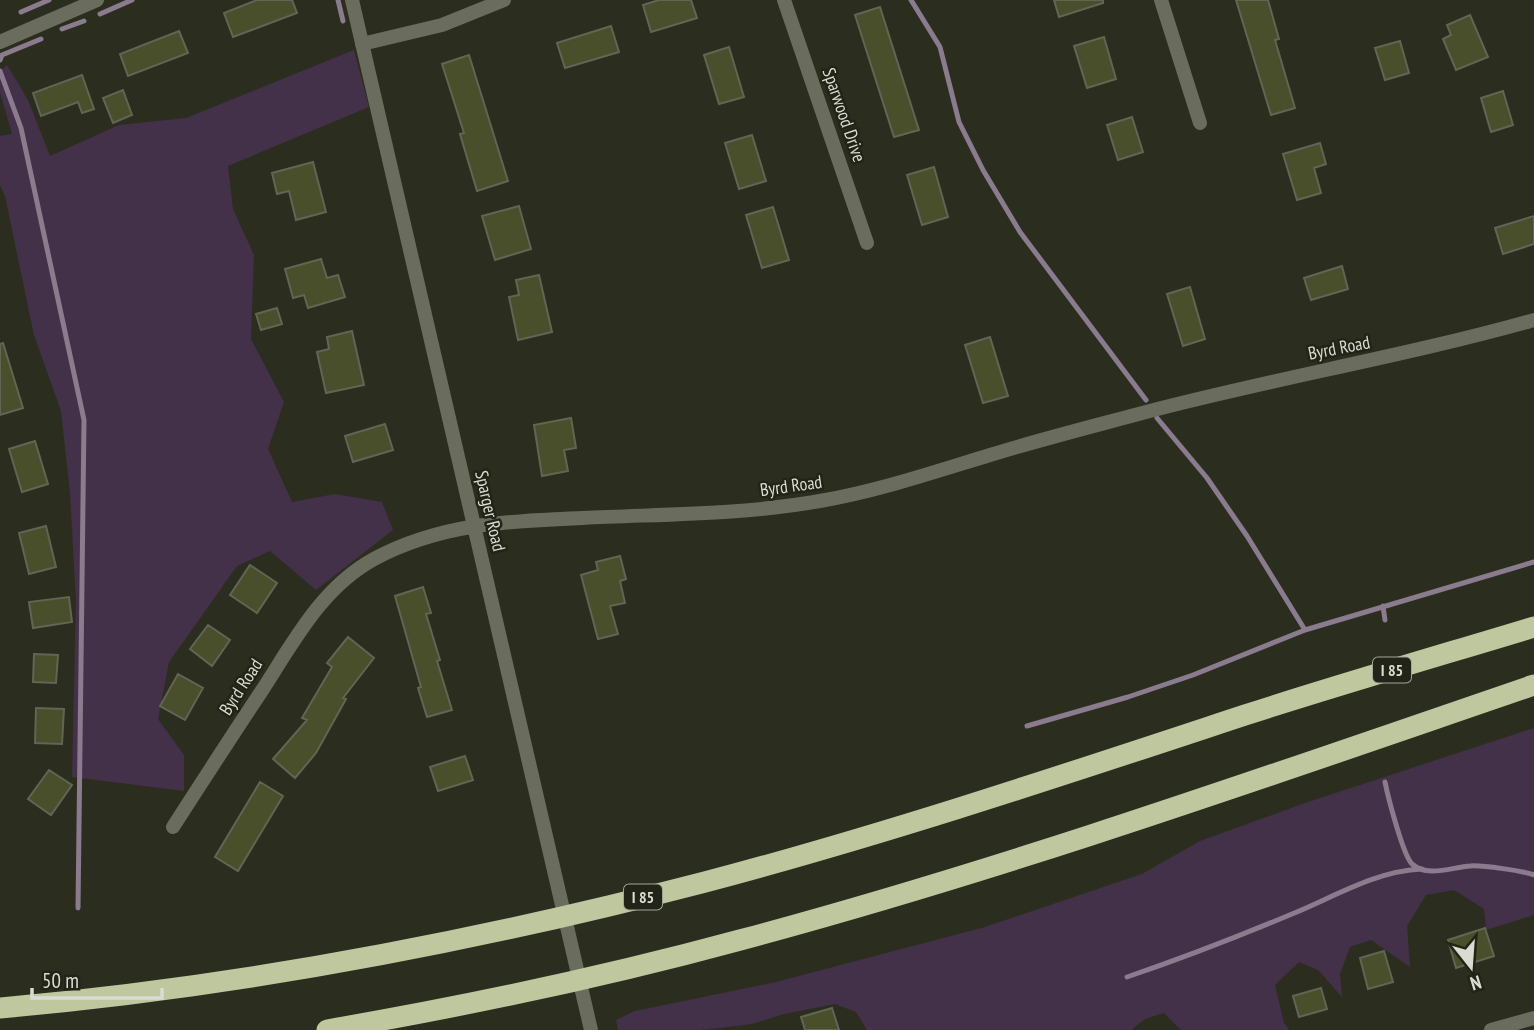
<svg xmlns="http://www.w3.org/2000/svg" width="1534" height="1030" font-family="'PT Sans Narrow',sans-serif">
  <rect width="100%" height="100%" fill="#2b2e1f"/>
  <path fill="#423148" d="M354,50L369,107L228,166L233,209L254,255L251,339L284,402L268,449L292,502L335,494L382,502L393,530L316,590L270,551L237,566L169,662L158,719L184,755V791L72,777L76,601L70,493L61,411L34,335L5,196L0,185V136L12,134L0,92V71L7,65L28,100L50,156L119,125L186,118Z
    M1534,728V915L1486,930L1484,909L1454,890L1426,895L1407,926L1410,967L1371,940L1350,947L1340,974L1342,997L1318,970L1299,962L1275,985L1284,1023L1289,1030H1181L1164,1013L1145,1019L1131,1030H867L856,1012L835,1004L784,1014L752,1024L701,1030H618L616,1020L635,1011L776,982L985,927L1142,874L1200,841L1305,803Z"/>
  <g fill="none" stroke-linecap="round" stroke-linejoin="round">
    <path stroke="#8a7b8e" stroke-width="5" d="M338,0L343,21
      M911,0L940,47L959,122L983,170L1020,232L1146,400
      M21,12L49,0
      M100,14L132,0
      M62,29L84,21
      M0,60L2,55L41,39
      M0,71L21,128L84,420L78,908
      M1157,418L1207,478L1247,536L1305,630
      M1383,606L1385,620
      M1027,726L1128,697L1193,675L1305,630L1534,562
      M1385,782C1388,797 1403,855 1412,864C1428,878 1452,867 1470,866C1482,865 1524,871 1534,875
      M1127,977C1183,958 1237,937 1292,914C1334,897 1375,871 1422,869"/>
  </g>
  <path fill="#494f2b" stroke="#616554" stroke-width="2" d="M257,0H292L297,13L233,37L224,13Z
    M659,0H691L697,18L651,32L643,5Z
    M1054,0H1103V3L1059,17Z
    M1236,0H1268L1279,39L1275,40L1295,108L1271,115Z
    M880,7L919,130L894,137L855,15Z
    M1470,15L1488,57L1456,70L1443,39L1451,35L1447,25Z
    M611,26L619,52L565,68L557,43Z
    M179,31L188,53L128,76L120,54Z
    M1104,37L1116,79L1087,88L1074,46Z
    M1400,41L1409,73L1385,80L1375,48Z
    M729,47L744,97L719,104L704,55Z
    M469,55L508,181L477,191L460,134L464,133L442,64Z
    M82,75L94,109L82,113L78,102L41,116L33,93Z
    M123,90L132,115L113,123L103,98Z
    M1503,91L1513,125L1491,132L1481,98Z
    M1132,117L1143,152L1118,160L1107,125Z
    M752,135L766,181L739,189L725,143Z
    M1320,143L1326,164L1314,168L1321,193L1297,200L1283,154Z
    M313,162L326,212L296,220L289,191L277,194L272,173Z
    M934,167L948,217L922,225L907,175Z
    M519,206L531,249L495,260L482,216Z
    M773,207L789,260L762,268L746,215Z
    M1534,216V244L1503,254L1495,228Z
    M321,259L327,278L338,275L345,297L308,308L304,295L293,298L285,269Z
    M1342,266L1348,289L1311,300L1304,278Z
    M539,275L552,332L518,340L509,297L519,295L516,280Z
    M1190,287L1205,339L1183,346L1167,294Z
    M277,308L282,324L261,330L256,314Z
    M352,331L364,385L326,393L317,352L329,349L327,337Z
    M990,337L1008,396L983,403L965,345Z
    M3,343L23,408L0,415V344Z
    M571,418L576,448L564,450L568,471L542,476L534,425Z
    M385,424L393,450L353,462L345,436Z
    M35,441L48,484L22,492L9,449Z
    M46,526L56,567L29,574L19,533Z
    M620,556L626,579L620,581L625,603L610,606L618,634L598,639L581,575L598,570L596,562Z
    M250,565L277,583L257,613L230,595Z
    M423,587L431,613L426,614L440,660L437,661L452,710L427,717L418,688L421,687L395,596Z
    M69,597L72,622L33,628L29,602Z
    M208,625L230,640L212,666L190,649Z
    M348,637L374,658L343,698L346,699L316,753L295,778L273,759L307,720L302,718L332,667L327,663Z
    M34,654L58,655L56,683L33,682Z
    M178,674L203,688L185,720L160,706Z
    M36,708L64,709L62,744L35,743Z
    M465,756L473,780L438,791L430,767Z
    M49,770L72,785L51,815L28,799Z
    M260,782L283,796L238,871L215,857Z
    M1485,928L1494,956L1456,968L1448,940Z
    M1384,951L1393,982L1368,989L1360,958Z
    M1321,988L1327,1009L1299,1017L1293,996Z
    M832,1008L839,1030H805L801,1017Z"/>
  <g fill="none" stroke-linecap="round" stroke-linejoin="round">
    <path stroke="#6a6d5d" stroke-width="14" d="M784,0L867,243
      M1161,0L1200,123
      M0,42L97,0
      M362,44L442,25L504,0
      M173,827C202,782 231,737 261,692C293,643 321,588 374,559C441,523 510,521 583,518C662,514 742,515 820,501C878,491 934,472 990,455C1042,439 1094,426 1146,412C1275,378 1406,356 1534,320
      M1491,1030L1534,1018"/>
    <path stroke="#6a6d5d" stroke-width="14" d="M352,0L591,1030"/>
    <path stroke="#bfc79f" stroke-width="21" d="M0,1008C238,987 474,942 705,882C887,834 1066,774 1245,715C1341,684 1438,656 1534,627
      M327,1030C466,1006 604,977 740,940C1009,868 1271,775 1534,685"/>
  </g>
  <g text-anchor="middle" stroke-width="5" stroke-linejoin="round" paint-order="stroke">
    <g fill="#212416" stroke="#a2a59a" stroke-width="2">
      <rect x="1373" y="657.5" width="38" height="25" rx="5"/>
      <rect x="624" y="884.5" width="38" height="25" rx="5"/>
    </g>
    <g font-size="16" font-weight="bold" fill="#dadcd3">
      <text x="1392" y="676">I 85</text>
      <text x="643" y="903">I 85</text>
    </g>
    <g font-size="18" fill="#dadcd3" stroke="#212416">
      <text transform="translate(844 115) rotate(71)" y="6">Sparwood Drive</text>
      <text transform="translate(1339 348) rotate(-11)" y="6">Byrd Road</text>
      <text transform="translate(791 486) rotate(-8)" y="6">Byrd Road</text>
      <text transform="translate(490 511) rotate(77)" y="6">Sparger Road</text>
      <text transform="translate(241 687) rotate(-57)" y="6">Byrd Road</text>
    </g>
  </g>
  <g transform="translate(1471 967) rotate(163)" stroke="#212416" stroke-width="5" paint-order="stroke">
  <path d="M0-5L12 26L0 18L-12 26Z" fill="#dadcd3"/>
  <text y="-10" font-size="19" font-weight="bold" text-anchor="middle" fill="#dadcd3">N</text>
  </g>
  <path d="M32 988v10h130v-10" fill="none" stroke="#dadcd3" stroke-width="3.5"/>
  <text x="42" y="988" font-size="21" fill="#dadcd3" stroke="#212416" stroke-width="5" paint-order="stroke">50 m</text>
</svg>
